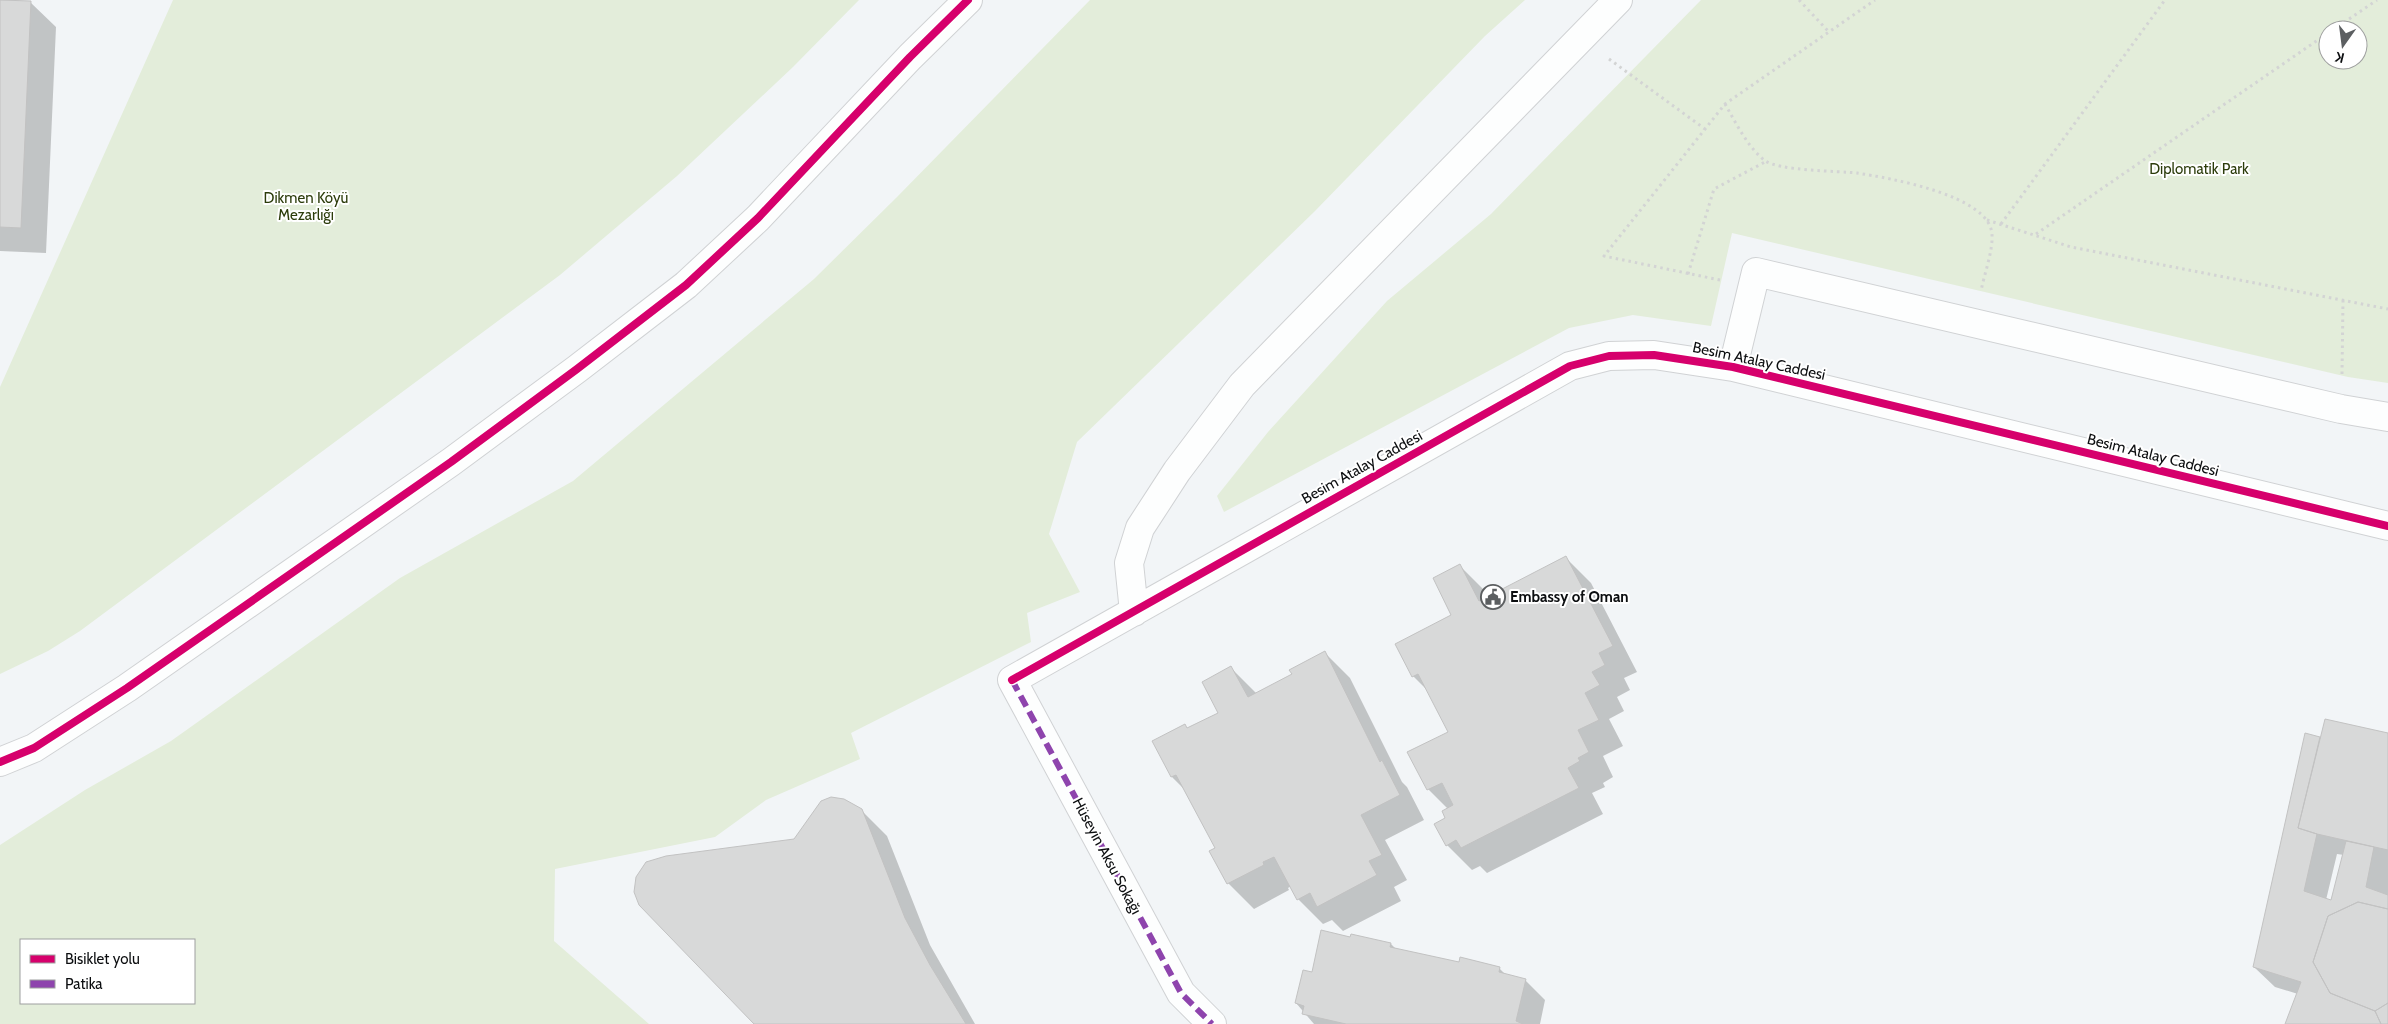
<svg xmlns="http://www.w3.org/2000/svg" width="2388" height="1024" font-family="Cabin,sans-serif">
  <rect width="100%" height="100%" fill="#f2f5f7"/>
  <path fill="#e3edda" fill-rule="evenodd" d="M173,0H859L793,67L677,176L560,275L80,631L48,651L0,674V387Z
    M1090,0H1525L1485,36L1315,211L1077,442L1049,534L1080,592L1027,613L1031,642L851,733L860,759L766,800L715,837L555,869L554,941L649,1024H0V845L85,790L171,741L400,578L573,481L814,279L897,197ZM21,940H194V1003H21Z
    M1701,0H2388V383L2348,377L1732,233L1711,326L1633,315L1569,328L1224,512L1217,496L1268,432L1387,301L1491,214ZM2328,30H2358V60H2328Z"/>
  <path fill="#0003" fill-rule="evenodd" d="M0,0L30,2L56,27L46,253L0,251Z
    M1566,558L1591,583L1637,672L1624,678L1630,690L1617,697L1624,711L1609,719L1623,746L1603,756L1613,777L1603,783L1605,787L1592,793L1603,814L1487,873L1480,866L1472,870L1447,845L1448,809L1428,789L1450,732L1429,692L1413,676L1453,615L1460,566L1485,591L1488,597Z
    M1325,653L1350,678L1402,782L1407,787L1424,820L1385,840L1407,880L1394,887L1401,901L1343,931L1332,920L1323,924L1298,899L1291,886L1288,888L1289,890L1254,909L1228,883L1211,851L1216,848L1186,791L1172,777L1188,729L1219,713L1231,668L1257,694L1294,675Z
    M2306,735L2321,738L2388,735V1024H2286L2298,994L2275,987L2254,967ZM2337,854L2344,855L2331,902L2326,900Z
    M861,810L887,836L930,945L975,1024H756L795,840Z
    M1352,935L1391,944L1396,949L1459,964L1499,968L1506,975L1525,980L1545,1000L1540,1024H1314L1296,1003L1313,974L1351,939Z"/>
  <path fill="#d8d9d9" stroke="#c2c2c2" d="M0,0L31,1L21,228L0,227Z
    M1566,556L1613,646L1599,653L1605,665L1592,672L1600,685L1585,693L1599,720L1578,730L1589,752L1578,758L1580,761L1568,768L1579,788L1461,848L1456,840L1446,846L1434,824L1445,818L1442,811L1453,805L1442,783L1427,790L1407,752L1448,732L1418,674L1412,677L1395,644L1451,615L1433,578L1460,564L1479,601Z
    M1325,651L1380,762L1382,760L1400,795L1361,815L1382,855L1369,861L1377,875L1317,907L1310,893L1297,900L1274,857L1263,862L1264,865L1227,884L1209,851L1215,848L1176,775L1171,777L1152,741L1185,724L1187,728L1218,713L1202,682L1231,666L1248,697L1292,674L1289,670Z
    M2325,719L2388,733V850L2317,834L2298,828Z
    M2305,733L2320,737L2298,828L2317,834L2304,891L2331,900L2346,841L2374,847L2366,887L2388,895V909L2358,902L2328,916L2313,962L2330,993L2375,1011L2381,1024H2285L2301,982L2253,967Z
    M831,797L844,799L862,809L905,918L930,965L966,1024H754L639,905L634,892L636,877L646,862L666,856L794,839L821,801Z
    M2358,902L2388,909V1003L2375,1011L2330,993L2313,962L2328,916Z
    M1321,930L1350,937L1351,934L1391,943L1390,947L1459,962L1460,957L1500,967L1499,972L1526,979L1516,1021L1523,1024H1346L1302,1014L1304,1006L1295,1003L1303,970L1312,972Z
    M2388,1003V1024H2381L2375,1011Z"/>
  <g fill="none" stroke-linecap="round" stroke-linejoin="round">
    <defs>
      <path id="minor" d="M1733,367L1756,272L2341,409L2388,417
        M1134,612L1129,563L1140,528L1177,471L1242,385L1618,0
        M0,762L34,748L127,688L451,462L577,369L686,285L758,218L910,57L968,0
        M1212,1024L1181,993L1012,680L1570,366L1609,356L1654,355L1733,367L2388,526"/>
    </defs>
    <use href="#minor" stroke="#d0d2d4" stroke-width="30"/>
    <path stroke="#d3d4d4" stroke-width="3" stroke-dasharray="2.5 4" stroke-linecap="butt" d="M1799,0L1829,32
      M2333,30L2377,0
      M1609,59L1705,129
      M1725,104C1736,123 1747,146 1764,160C1777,171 1839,171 1857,173C1888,178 1991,195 1992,235C1993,251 1984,275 1981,291
      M1987,220L2071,247L2388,309
      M2001,224L2165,0
      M2036,234L2328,33
      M1688,274L1714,189L1765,162
      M1720,280L1604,256L1725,104L1875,0
      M2342,374L2343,300"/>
    <use href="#minor" stroke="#fdfefe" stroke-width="28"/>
    <path stroke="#8e44ad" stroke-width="6" stroke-dasharray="12 6" stroke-linecap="butt" d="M1012,680L1181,993L1212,1024"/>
    <defs>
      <path id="cycleway" d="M1012,680L1570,366L1609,356L1654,355L1733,367L2388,526
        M0,762L34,748L127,688L451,462L577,369L686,285L758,218L910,57L968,0"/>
    </defs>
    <use href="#cycleway" stroke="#fff" stroke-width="11"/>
    <use href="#cycleway" stroke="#d6006c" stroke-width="8"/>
  </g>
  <defs>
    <symbol id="civic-ring" viewBox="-11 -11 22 22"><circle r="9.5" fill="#fff" stroke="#5c5f61" stroke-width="1.5"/><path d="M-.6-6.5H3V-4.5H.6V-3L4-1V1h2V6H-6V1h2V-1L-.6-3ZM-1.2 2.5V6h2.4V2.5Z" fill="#5c5f61"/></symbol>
  </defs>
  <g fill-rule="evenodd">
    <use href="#civic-ring" x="1479" y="583" width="28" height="28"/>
  </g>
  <g text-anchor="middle" stroke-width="4" stroke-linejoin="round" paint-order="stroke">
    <g font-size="15" fill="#2c3c0b" stroke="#fff">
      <text x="2199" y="174">Diplomatik Park</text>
      <text x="306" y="203">Dikmen Köyü<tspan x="306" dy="17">Mezarlığı</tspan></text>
    </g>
    <g font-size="15" fill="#0c0e10" stroke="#fff">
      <text transform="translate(1759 361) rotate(12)" y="5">Besim Atalay Caddesi</text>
      <text transform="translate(2153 455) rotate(14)" y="5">Besim Atalay Caddesi</text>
      <text transform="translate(1362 467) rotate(-29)" y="5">Besim Atalay Caddesi</text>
      <text transform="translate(1107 856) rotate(62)" y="5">Hüseyin Aksu Sokağı</text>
    </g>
    <g font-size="15" font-weight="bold" fill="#0c0e10" stroke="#fff" text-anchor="start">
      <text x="1510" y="602">Embassy of Oman</text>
    </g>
  </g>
  <rect x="20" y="939" width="175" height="65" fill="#ffffff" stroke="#9e9f9f"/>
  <rect x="30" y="955" width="25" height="8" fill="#d6006c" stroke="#9e9f9f"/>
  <text x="65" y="964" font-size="15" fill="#0c0e10">Bisiklet yolu</text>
  <rect x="30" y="980" width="25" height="8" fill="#8e44ad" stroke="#9e9f9f"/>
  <text x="65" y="989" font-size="15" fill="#0c0e10">Patika</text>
  <g transform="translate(2343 45) rotate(194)"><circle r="24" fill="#ffffff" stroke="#9e9f9f"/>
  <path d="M0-4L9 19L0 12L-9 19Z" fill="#5c5f61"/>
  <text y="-8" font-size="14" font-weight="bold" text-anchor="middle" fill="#0c0e10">K</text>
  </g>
</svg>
